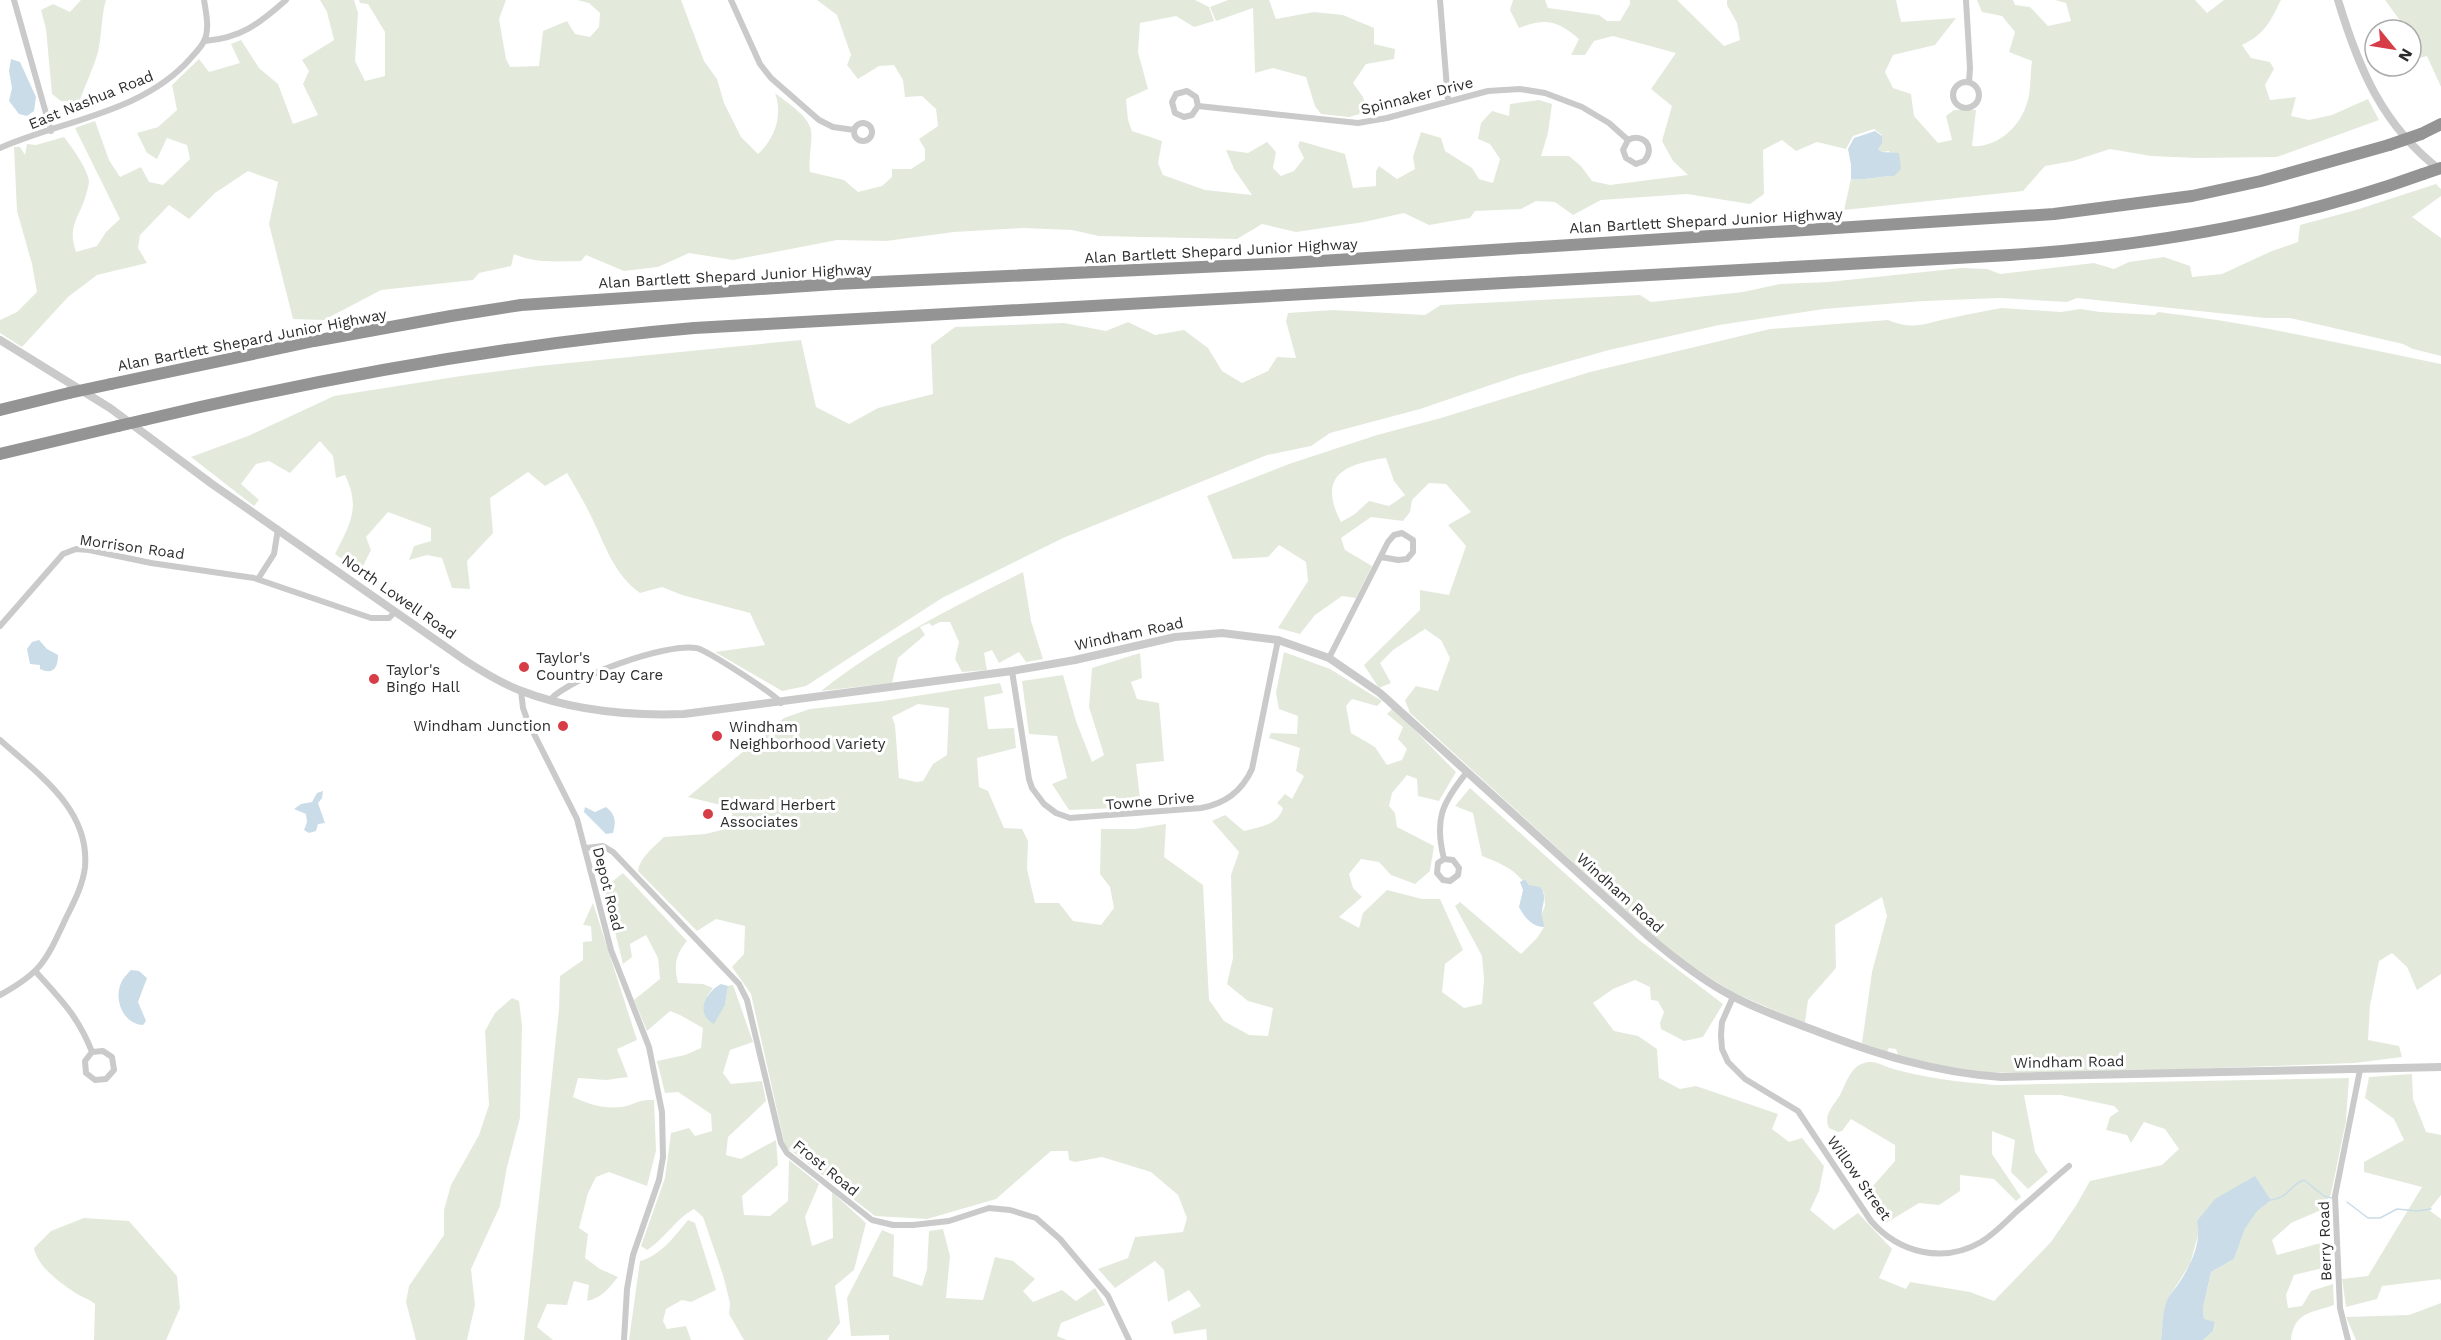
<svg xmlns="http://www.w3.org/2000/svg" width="2441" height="1340" font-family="'Work Sans',sans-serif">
  <rect width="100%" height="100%" fill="#fff"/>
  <path fill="#e3eadc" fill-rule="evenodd" d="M81,0H106C101,17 102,35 98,52C93,69 85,86 79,102L61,101L52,94L46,29L41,10L53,4L70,12Z
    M320,0H354L358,13L355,61L365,81L385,76V32L368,4L360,3L359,0H506L499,19L506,59L510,67L539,66L543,31L567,21L575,34L590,37L599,27L600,13L589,3L577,0H681L704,61L717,79L724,103L741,137L758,154C775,138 783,116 775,93C786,102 808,115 811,130C813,142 808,158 810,172L844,180L858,192L882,186L892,177V169H911L925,160V149L919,139L938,126L936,109L922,96L905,97L903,80L894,65L879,66L858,79L847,65L851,55L837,15L817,0H1195L1209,7L1214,21L1194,27L1176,16L1140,23L1138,52L1148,89L1126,99L1128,120L1132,131L1162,141L1158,163L1163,175L1205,190L1252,195L1234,169L1226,150L1248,153L1267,142L1276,152L1273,168L1281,176L1294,171L1304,158L1298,146L1300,141L1345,154L1353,188L1376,186V171L1379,166L1397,179L1415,169L1413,157L1421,132L1441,138L1445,151L1472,168L1479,179L1493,183L1500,159L1490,144L1478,139L1481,123L1492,111L1509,116L1510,104L1539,100L1552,104L1548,133L1541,156H1569L1581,166L1592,181L1610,185L1688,175L1673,161L1662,141L1672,106L1651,89L1676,53L1613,36L1594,41L1585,55H1571L1579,39C1556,20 1546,18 1519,28L1510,10L1513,0H1545L1548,8L1599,15L1607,21H1620L1630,4V0H1677L1724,46L1740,40L1737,23L1727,5V0H1896L1901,22L1956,18L1935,45L1893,55L1885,72L1893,88L1911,94L1914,116L1938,143L1952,140L1946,116L1954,110H1976L1972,146C1997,148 2020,127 2027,103C2031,93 2030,73 2032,61L2009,52L2015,32L2002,16L1982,12L1977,0H2013L2015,5L2030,7L2048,26L2071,21L2066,3L2055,0H2195L2207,13L2224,0H2281C2270,22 2265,34 2242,45L2251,58L2270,62L2274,69L2265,85L2270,100L2296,97L2291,116L2309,120L2332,115L2368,99L2379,120L2277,157L2196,158L2151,156L2110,149L2073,161L2045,166L2023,191L1844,210L1851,179C1859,181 1883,176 1894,176L1889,151L1882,152L1878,149L1882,144V135L1874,129L1853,136L1846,149L1817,142L1796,151L1782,140L1763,150L1764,194L1750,204L1687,194L1601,200L1573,215L1555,202L1536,201L1521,209L1475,211L1470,218L1429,225L1404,213L1364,222L1296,232L1262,224L1237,239L1099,236L1072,230L1023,228L954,232L886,241L837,240L733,260L689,253L658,267L624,271L586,255L581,261C558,261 535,264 514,254L511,266L479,273L473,280L381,290L324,320L293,319L269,224L278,182L248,171L215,193L189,219L169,205L140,235L138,248L147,263L97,275L68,297L22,347L0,333V320L17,312L37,292L32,264L17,211L14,147H20L25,155L27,144L36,145L64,137C72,147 87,168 89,181C89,185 87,191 86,195C79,219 67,225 76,252L97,246L106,232L120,219L75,128L95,121L109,160L120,177L141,167L149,182L163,185L190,159L187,145L167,138L157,159L147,153L137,133L158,127L177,110L172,85L199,59L209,72L240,63L231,44L241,40L259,68L278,84L293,124L318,115L303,84L309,71L302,60L334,40L327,12Z
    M1228,0H1269L1276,19L1314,12L1343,15L1374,28V44L1395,49L1394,59L1366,64L1353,83L1363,97L1367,112L1349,117L1321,114L1315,106L1306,77L1273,68L1255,73L1253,8L1216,21L1210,7Z
    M2385,0H2441V87L2427,56L2411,60V30H2394L2404,26Z
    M2436,184L2441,189V196L2412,217L2441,238V356L2413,349L2403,344L2290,318H2265L2077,298L2067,302L2000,298L1924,301L1824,309L1719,325L1609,350L1520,375L1420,409L1330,433L1311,446L1267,455L1063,538L942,598L806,686L782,691L715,652L765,645L750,613L682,595L662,587L640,593C613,574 604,542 590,514C583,500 575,486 567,473L545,486L528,472L490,498L493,533L467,561L470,589L452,588L442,558L427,555L409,560L414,546L431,541V528L388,512L366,537L371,550L360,572L335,554C350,524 361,508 345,475L336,478L333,456L320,441L290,473L269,461L256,464L241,484L259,500L254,506L191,457L248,436L334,396L461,376L538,366L801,340L816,407L849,424L878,408L933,394L931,345L955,327L1064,323L1106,331L1128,322L1155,335L1184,330L1208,348L1222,371L1242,383L1268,371L1277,357L1296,358L1286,321L1288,313L1333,310L1425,315L1441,305L1640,295L1651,302L1743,292L1780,284L1828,282L1962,268L1987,269L2000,274L2094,263L2114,269L2129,262L2164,257L2190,266L2192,277L2222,274L2272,251L2298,242L2300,225L2356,210Z
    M2002,308L2061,312L2080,309L2100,312L2155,315L2158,312C2254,323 2347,345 2441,364V974L2417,990L2407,967L2392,953L2379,961L2370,1005L2368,1040L2399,1046L2402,1057L2355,1063L2050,1074L1953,1071L1899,1057L1896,1049L1889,1048L1887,1052L1862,1043L1872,972L1887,916L1882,897L1835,925L1836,968L1808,1000L1805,1023L1734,993L1688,964L1651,934L1410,713L1405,700L1416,686L1438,691L1450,658L1441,640L1425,629L1393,650L1380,663L1391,683L1379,688L1364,665L1420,610V590L1449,595L1466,546L1448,525L1471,512L1446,484L1429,483L1412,500L1410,512L1403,521L1371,517L1341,538L1345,550L1372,566L1356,598L1342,596L1315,615L1300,634L1278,628L1308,581L1306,562L1279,545L1268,557L1233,559L1207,496L1289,464L1377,435L1441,418L1590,372L1770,329L1888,320C1915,331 1924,323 1951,318C1968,314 1985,311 2002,308ZM1386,458L1394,481L1405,495L1389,506L1369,501L1355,514L1341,522C1317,476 1344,464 1386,458Z
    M1023,572L1031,621L1043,659L1026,662L1019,652L999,663L992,650L984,653L987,670L962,672L955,659L959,642L950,622H940L932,626L929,623L920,627L925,635L898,658L892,683L821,691C883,642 953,607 1023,572Z
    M1284,652L1330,669L1382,701L1377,706L1352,699L1346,706L1351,733L1375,747L1387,765L1402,760L1407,749L1398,739L1403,727L1387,714L1393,708L1456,772L1439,801L1418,796L1417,779L1407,775L1392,793L1389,806L1395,813L1397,827L1434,846L1430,871L1415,884L1391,875L1379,862L1361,859L1349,874L1353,888L1362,897L1339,917L1359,928L1363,913L1387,890L1422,899H1440L1463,950L1445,964L1442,992L1464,1008L1482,1004L1484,979L1482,956L1455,906L1460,902L1521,954L1537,938L1544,927L1541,915L1545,906L1544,892L1529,885L1525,879L1522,880C1511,867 1497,862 1482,856L1473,813L1455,806L1470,788L1639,940L1723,1004L1703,1037L1684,1041L1661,1029L1660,1023L1664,1012L1658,1001L1651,1000L1650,987L1635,980L1613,989L1593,1003L1614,1031L1638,1036L1657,1049L1659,1078L1680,1089L1696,1086L1778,1114L1772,1129L1789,1142L1802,1138L1824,1166L1819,1191L1810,1210L1834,1230L1858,1213L1892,1249L1879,1278L1906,1289L1910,1282L1970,1292L1994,1301L2051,1242L2077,1204L2090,1181L2162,1165L2179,1149L2165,1129L2144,1122L2131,1143L2127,1135L2106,1130L2110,1117L2119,1111L2114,1106L2061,1095H2024L2035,1152L2048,1172L2028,1189L2011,1172L2015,1140L1992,1131V1154L2021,1197L2016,1201L1994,1179L1960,1175V1191L1939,1205L1919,1203L1886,1223L1865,1195L1895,1161V1145L1851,1119L1842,1131L1838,1132L1829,1128C1823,1114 1833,1107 1840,1095C1846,1084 1850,1067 1864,1063C1874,1060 1881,1065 1890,1068C1925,1078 1959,1082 1995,1085L2349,1078L2346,1121L2331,1194L2321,1210L2291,1223L2272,1240L2277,1255L2328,1241L2331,1266L2294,1275L2286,1295L2288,1308L2302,1306L2311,1291L2333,1284L2334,1305C2311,1313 2294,1312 2291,1340H2203L2213,1331L2215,1323L2204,1320L2203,1308L2211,1272L2234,1259L2245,1229L2257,1210L2271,1200L2255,1177L2199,1232L2190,1264L2169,1297L2164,1314L2161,1340H1207L1206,1329L1174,1334L1171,1322L1201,1306L1189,1290L1168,1302L1164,1270L1155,1261L1115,1288L1098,1269L1128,1258L1135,1237L1183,1232L1187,1218L1178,1195L1151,1172L1102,1157L1075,1162L1069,1160L1068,1151H1051L996,1199L927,1219L875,1216L785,1146L751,994L732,967L744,954L745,926L716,919L697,931L638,871C640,857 655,846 664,837L705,834L730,828L733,808L688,797L784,718L810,709L883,701L1000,683L1003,693L984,697L988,729L1014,728L1016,748L977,758L979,787L988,791L1004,828L1022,829L1028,841L1027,869L1035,903H1059L1073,921L1101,925L1114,908L1110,887L1100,874L1101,829H1135L1166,824L1164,857L1203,885L1209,1000L1224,1021L1249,1035L1268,1036L1273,1008L1248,1001L1227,984L1233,958L1231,875L1239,852L1212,821L1225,815L1244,831C1260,827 1278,825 1283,808L1277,803L1285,794L1292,799L1304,776L1296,771L1300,748L1269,738L1271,733L1297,734L1298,716L1279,709L1276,693ZM918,704L949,708L947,755L933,764L923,781L916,782L899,778L895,725L892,717Z
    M1140,653L1142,678L1131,682L1137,699L1159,703L1164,761L1136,764L1141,807L1069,810L1052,784L1067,778L1057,736L1029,734L1022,681L1063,675L1076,721L1092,762L1104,755L1089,707L1092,668Z
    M623,873L687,941C675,955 674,966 678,983L703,984L713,988L707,996L725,1005L728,986L733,985L753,1042L730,1050L723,1073L731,1084L762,1081L766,1101L728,1137L726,1155L741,1159L776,1140L778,1165L742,1196L744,1215L770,1216L788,1201L789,1160L819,1184L805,1217L812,1246L833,1238L832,1192L866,1223L854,1270L835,1286L840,1323L827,1340H744L729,1314L730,1303L723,1275L703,1217L694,1209C675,1219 665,1239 647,1250L641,1246L665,1178L671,1133L689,1128L695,1136L712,1131L711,1114L678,1092L665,1093L657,1061L685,1055L701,1048L703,1028L680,1015L670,1011L647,1031L634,1000L660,979L658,958L646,935L630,944L632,957L623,964L604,888Z
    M593,903L637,1040L617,1049L628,1077L606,1080L578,1078L573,1097C589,1104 603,1109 621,1107C635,1105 637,1099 654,1100L656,1151L647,1186L609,1172L596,1177L588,1193L579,1228L588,1234L585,1258L600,1269L618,1277C609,1288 602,1298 587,1301L589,1285L574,1281L567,1305L547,1304L537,1327L553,1340H524L559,1009L560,976L583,960V942L592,941L591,926L583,925Z
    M512,998L519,1001L522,1025L520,1118L507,1167L500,1206L471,1269L475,1305L467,1340H416L406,1302L409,1286L444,1235V1210L451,1185L479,1135L489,1105L485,1031L495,1013Z
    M2412,1074L2413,1099L2426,1132L2441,1135V1195L2429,1210L2441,1219V1281L2440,1279L2382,1286L2377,1299L2346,1307L2342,1279L2368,1276L2422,1187L2364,1172V1162L2404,1140L2394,1119L2365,1098L2369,1077Z
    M84,1218L129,1221L177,1276L180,1308L166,1340H94L95,1304C88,1298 81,1297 74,1292C59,1282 37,1266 34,1248L51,1231Z
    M688,1220L695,1223L716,1290L691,1302L682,1300L666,1309L663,1321L667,1329L686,1326L691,1340H629L640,1261C660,1256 675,1236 688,1220Z
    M943,1229L950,1256L946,1298L983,1300L995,1257L1013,1261L1035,1279L1023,1291L1033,1302L1062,1290L1076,1301L1095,1288L1105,1305L1061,1323L1057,1336L1067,1340H889V1335L851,1336L847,1298L882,1230L894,1235L893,1276L922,1286L927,1269L929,1231Z
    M2441,1303V1340H2356L2346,1317L2409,1315Z"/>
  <path fill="#cadce8" d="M11,59L20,62L36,97L34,111L27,116L19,114L9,101L12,88L9,71Z
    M1875,131L1882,136V144L1878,149L1882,152L1899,153L1901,169L1894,176C1883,176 1859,181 1851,179V165L1848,149L1854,138Z
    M39,640L47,649L58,655C58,668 53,675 40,669V665L30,664L27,649L32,642Z
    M323,791L322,798L318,803L325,823L318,824L316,831L309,833L304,830L307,822L306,814L294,809L301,804L312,802L317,793Z
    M585,807L595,812L606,807C616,815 616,821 613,833L606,834L584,812Z
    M1525,879L1529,885L1540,887C1549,897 1540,907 1542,917C1543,920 1544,923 1544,927C1532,927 1524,917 1519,907L1523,890L1520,882Z
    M131,970L139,971L147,978L138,1002L146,1021L143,1025C122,1024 113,997 122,981C124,977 128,973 131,970Z
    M721,984L728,986L725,1005L714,1024C694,1013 706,992 721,984Z
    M2255,1176L2271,1200L2257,1211L2245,1229L2234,1259L2211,1272L2203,1308L2204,1319L2215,1322L2213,1331L2203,1340H2161C2163,1326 2162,1311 2168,1298C2171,1293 2176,1288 2179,1283C2191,1265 2202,1242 2197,1221L2215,1199Z"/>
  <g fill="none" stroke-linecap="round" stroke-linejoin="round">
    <path stroke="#cadce8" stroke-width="1.5" d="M2271,1200C2289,1198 2289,1185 2304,1180L2324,1196L2332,1198
      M2347,1202L2368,1218H2380L2397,1209L2417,1211L2431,1209"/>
    <path stroke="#cacaca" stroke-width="6" d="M14,0L51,131
      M731,0L760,64L771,78L819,120L833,127L854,130
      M1440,0L1448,101
      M1966,0L1970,68L1969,82
      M205,41C241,38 259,24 286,0
      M1953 95a13 13 0 1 1 26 0a13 13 0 1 1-26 0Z
      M1198,106L1192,115L1184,117L1175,113L1172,102L1176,94L1187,91L1196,97L1198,106L1358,123L1387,118L1488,91L1520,89L1545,93L1582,107L1609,123L1628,140C1644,132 1656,148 1644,161L1636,164L1626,158L1623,150L1628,140
      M854 132a9 9 0 1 1 18 0a9 9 0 1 1-18 0Z
      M0,148C63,120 142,113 190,59C194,54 201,48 204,41C210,30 206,12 204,0
      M258,579L274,554L278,529
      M0,626L63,554L76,549L89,550L151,563L254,578L371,618H389L395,612
      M1329,658L1388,542L1394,535L1402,533L1413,540V552L1407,559L1398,560L1381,557
      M1012,671L1029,779L1032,788L1044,804L1056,813L1070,818L1201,808C1224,804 1242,791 1252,769L1278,640
      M521,691L523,708L528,722L577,819L611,950L649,1047L662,1112L663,1157L659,1180L633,1255L627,1289L624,1340
      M551,699C572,677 665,643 696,648C705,649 775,694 781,703
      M0,740C38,774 90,809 85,867C83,885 74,902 66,918C46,961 42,972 0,995
      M586,848L603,846L613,852L739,984L747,1000L781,1143L787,1153L872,1220L893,1225H913L949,1221L989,1208L1010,1210L1036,1218L1060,1239L1108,1296L1129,1340
      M1444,859L1438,863L1437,873L1443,880L1450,881L1458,875L1459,868L1453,860L1444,859C1434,819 1442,803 1467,772
      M36,972C61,1000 78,1016 92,1052L103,1051L112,1057L114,1070L106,1079L95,1080L86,1073L85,1061L92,1052
      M1733,997L1722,1022L1721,1035L1722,1049L1728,1062L1745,1079L1798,1111L1871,1221C1899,1253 1943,1264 1981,1242C1994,1234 2005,1223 2016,1212C2034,1197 2051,1181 2069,1166
      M2348,1340L2340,1308L2335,1196L2360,1070"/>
    <path stroke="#cacaca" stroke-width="8" d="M2338,0C2359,69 2382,125 2440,170
      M0,340L110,408L212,484L466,661C483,672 501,683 519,690C570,710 630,716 684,714L1012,671L1075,660L1175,637L1222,633L1278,640L1329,658L1380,693L1648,936C1675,959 1703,981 1734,997C1759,1010 1785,1019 1811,1029C1873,1053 1935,1073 2002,1077L2441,1067"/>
    <path stroke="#949494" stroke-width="12" d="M2421,134L2441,124
      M111,384L314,341L451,316L521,305L835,284L1289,263L2054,214L2192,196L2261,181L2389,145
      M0,410L69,393
      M144,420C326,377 508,344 694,328L2010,255C2150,246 2291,222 2423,174
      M0,454L118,426"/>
    <path stroke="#949494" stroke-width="12" d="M2389,145L2421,134
      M2423,174L2441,168
      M69,393L111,384
      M118,426L144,420"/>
  </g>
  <g fill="#d73d47" stroke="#fff" stroke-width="2">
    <circle cx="524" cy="667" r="6"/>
    <circle cx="374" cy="679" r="6"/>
    <circle cx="563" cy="726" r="6"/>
    <circle cx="717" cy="736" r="6"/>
    <circle cx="708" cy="814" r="6"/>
  </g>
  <g text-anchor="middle" stroke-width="6" stroke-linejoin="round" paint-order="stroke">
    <g font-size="15" fill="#2d2d2d" stroke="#fff">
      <text transform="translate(1417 96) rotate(-14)" y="5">Spinnaker Drive</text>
      <text transform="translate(91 100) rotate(-22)" y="5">East Nashua Road</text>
      <text transform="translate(1706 221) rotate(-3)" y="5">Alan Bartlett Shepard Junior Highway</text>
      <text transform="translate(1221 251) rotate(-3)" y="5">Alan Bartlett Shepard Junior Highway</text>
      <text transform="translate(735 276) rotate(-3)" y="5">Alan Bartlett Shepard Junior Highway</text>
      <text transform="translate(252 340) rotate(-11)" y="5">Alan Bartlett Shepard Junior Highway</text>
      <text transform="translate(132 547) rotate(8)" y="5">Morrison Road</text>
      <text transform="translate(399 597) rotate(35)" y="5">North Lowell Road</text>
      <text transform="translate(1129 634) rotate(-12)" y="5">Windham Road</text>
      <text transform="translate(1150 801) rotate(-5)" y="5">Towne Drive</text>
      <text transform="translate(608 889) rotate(76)" y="5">Depot Road</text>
      <text transform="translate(1620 893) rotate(42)" y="5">Windham Road</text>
      <text transform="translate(2069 1062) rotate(-1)" y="5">Windham Road</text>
      <text transform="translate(826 1168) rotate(39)" y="5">Frost Road</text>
      <text transform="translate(1859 1178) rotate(55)" y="5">Willow Street</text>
      <text transform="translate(2325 1241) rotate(-92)" y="5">Berry Road</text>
    </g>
    <g font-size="15" fill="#2d2d2d" stroke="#fff" text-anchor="start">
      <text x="536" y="663">Taylor's<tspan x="536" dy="17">Country Day Care</tspan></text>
      <text x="386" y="675">Taylor's<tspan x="386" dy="17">Bingo Hall</tspan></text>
      <text x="551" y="731" text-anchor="end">Windham Junction</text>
      <text x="729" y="732">Windham<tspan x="729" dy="17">Neighborhood Variety</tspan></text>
      <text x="720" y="810">Edward Herbert<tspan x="720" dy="17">Associates</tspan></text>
    </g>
  </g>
  <g transform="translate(2393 48) rotate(120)"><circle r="28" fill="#ffffff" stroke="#ababab" stroke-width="1.5"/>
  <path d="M0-4.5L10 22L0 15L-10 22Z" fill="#d73d47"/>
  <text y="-9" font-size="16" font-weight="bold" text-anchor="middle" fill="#2d2d2d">N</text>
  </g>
</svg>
